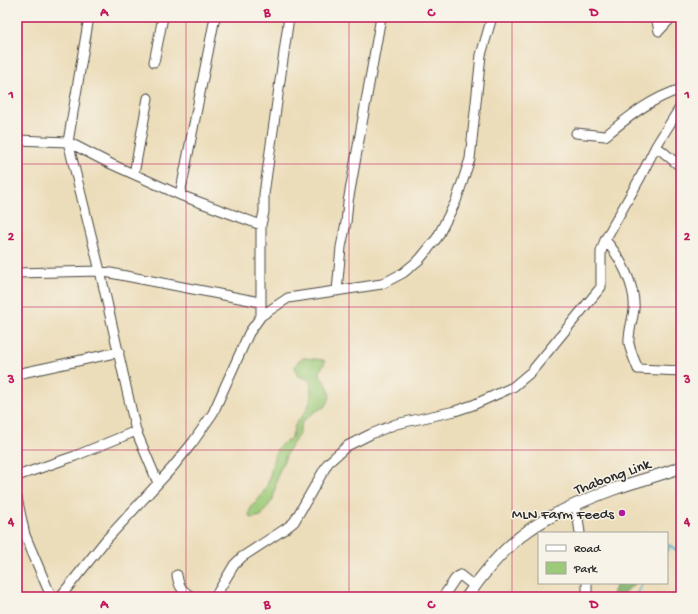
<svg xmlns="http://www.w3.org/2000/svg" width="698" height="614" font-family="'Gochi Hand',sans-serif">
  <rect width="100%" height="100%" fill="#f7f3e8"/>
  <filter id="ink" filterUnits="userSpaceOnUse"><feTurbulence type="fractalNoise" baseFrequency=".025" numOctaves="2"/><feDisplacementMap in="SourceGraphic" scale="8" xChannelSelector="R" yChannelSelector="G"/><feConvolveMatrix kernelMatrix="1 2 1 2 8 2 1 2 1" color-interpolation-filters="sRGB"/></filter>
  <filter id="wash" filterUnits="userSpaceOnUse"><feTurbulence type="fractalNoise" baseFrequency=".012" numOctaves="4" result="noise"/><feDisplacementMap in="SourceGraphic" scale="16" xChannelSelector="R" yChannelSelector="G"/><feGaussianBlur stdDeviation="0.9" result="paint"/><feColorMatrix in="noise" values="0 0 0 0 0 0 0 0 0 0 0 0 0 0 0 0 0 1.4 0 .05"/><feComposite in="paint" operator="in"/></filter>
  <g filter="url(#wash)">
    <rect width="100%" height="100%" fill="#ecddba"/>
    <path fill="#9cca78" stroke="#647a52" d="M304,358L324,360L325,362L320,371V375L328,387L330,397L328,402L326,406L314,412L302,422L299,434L289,449L278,474L273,499L261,516L252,518L249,516L251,505L255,504C260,497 267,488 269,480C271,470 273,457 278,448C282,442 289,442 292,436C294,431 294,426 297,422C299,419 301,417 303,415C311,406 313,391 309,380L297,375L295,366L299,360Z"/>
    <path fill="#7dae68" stroke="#546c4a" d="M617,583H635L620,597H612L613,591Z"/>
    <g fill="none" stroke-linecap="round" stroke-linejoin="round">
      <path stroke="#47acc6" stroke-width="2.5" d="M667,551L669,545L681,553
        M636,597L642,583"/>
    </g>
  </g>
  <g filter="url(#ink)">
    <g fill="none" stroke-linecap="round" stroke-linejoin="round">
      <defs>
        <path id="minor" d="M89,17L68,142L100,271L136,431L158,483
          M656,17L659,31
          M659,31L672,17
          M154,62L163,17
          M576,133L605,136C630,116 650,99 681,89
          M17,140L68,142L111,164L180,195L261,225
          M656,146L681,167
          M134,174L148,98
          M180,195L215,17
          M605,240C620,256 636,287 634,309C633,319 628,333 629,343C630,351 635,361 638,369L681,371
          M17,273L100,271L260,302
          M337,291L341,247L346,223L348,202L381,17
          M261,316V225L264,212V194L289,17
          M17,374L119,352
          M17,476L75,456L136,431
          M17,498L25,535L47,587L52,597
          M576,504L580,533
          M177,575C179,588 182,590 192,597
          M60,597L105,541L172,468L193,442L213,413L249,333L261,316L288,298L382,284L403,273L420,259L437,238L456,201L470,159L481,55L492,17
          M215,597L234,565L242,557L285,529L294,522L328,463L347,446L371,434L396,424L455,411L473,405L513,387L531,372L601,287V252L605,240L640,178L656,146L681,106
          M443,597L455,579L460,575L474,586
          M587,597V583"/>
        <path id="major" d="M467,597C484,572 505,547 529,530C553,513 587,499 614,489C636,481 659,476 681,467"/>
      </defs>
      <use href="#minor" stroke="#484640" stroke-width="11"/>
      <use href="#major" stroke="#484640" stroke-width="13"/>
      <use href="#minor" stroke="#fff" stroke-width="9"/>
      <use href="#major" stroke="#fff" stroke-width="11"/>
    </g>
  </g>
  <path fill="none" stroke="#c2185b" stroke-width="1" stroke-opacity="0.55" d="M186,17V597M349,17V597M512,17V597M17,164H681M17,307H681M17,450H681"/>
  <circle fill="#b5179e" stroke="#f7f3e8" stroke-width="1.5" cx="622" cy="513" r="4"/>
  <g text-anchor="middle" stroke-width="3" stroke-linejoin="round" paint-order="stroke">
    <g font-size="15" fill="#2b2b2b" stroke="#f7f3e8">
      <text transform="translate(612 476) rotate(-20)" y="5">Thabong Link</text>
    </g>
    <g font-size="15" fill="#2b2b2b" stroke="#f7f3e8" text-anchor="end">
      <text x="614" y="518">MLN Farm Feeds</text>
    </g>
  </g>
  <rect width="698" height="614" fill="none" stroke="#f7f3e8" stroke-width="44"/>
  <rect x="538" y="532" width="130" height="52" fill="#f7f3e8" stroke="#a5a39c"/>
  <rect x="546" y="545" width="20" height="6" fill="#ffffff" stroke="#a5a39c"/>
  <text x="574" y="552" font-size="12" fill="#2b2b2b">Road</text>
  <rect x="546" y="562" width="20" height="12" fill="#9cca78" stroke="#a5a39c"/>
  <text x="574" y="572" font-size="12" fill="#2b2b2b">Park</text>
  <rect x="22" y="22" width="654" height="570" fill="none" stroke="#c2185b" stroke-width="1.5"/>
  <g font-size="13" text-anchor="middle" font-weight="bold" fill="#c2185b">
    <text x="104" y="16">A</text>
    <text x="267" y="16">B</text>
    <text x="431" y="16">C</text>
    <text x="594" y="16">D</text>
    <text x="11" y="98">1</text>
    <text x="687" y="98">1</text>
    <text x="11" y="240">2</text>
    <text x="687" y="240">2</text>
    <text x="11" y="383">3</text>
    <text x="687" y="383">3</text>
    <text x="11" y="525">4</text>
    <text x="687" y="525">4</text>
    <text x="104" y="608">A</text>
    <text x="267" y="608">B</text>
    <text x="431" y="608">C</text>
    <text x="594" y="608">D</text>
  </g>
</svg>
